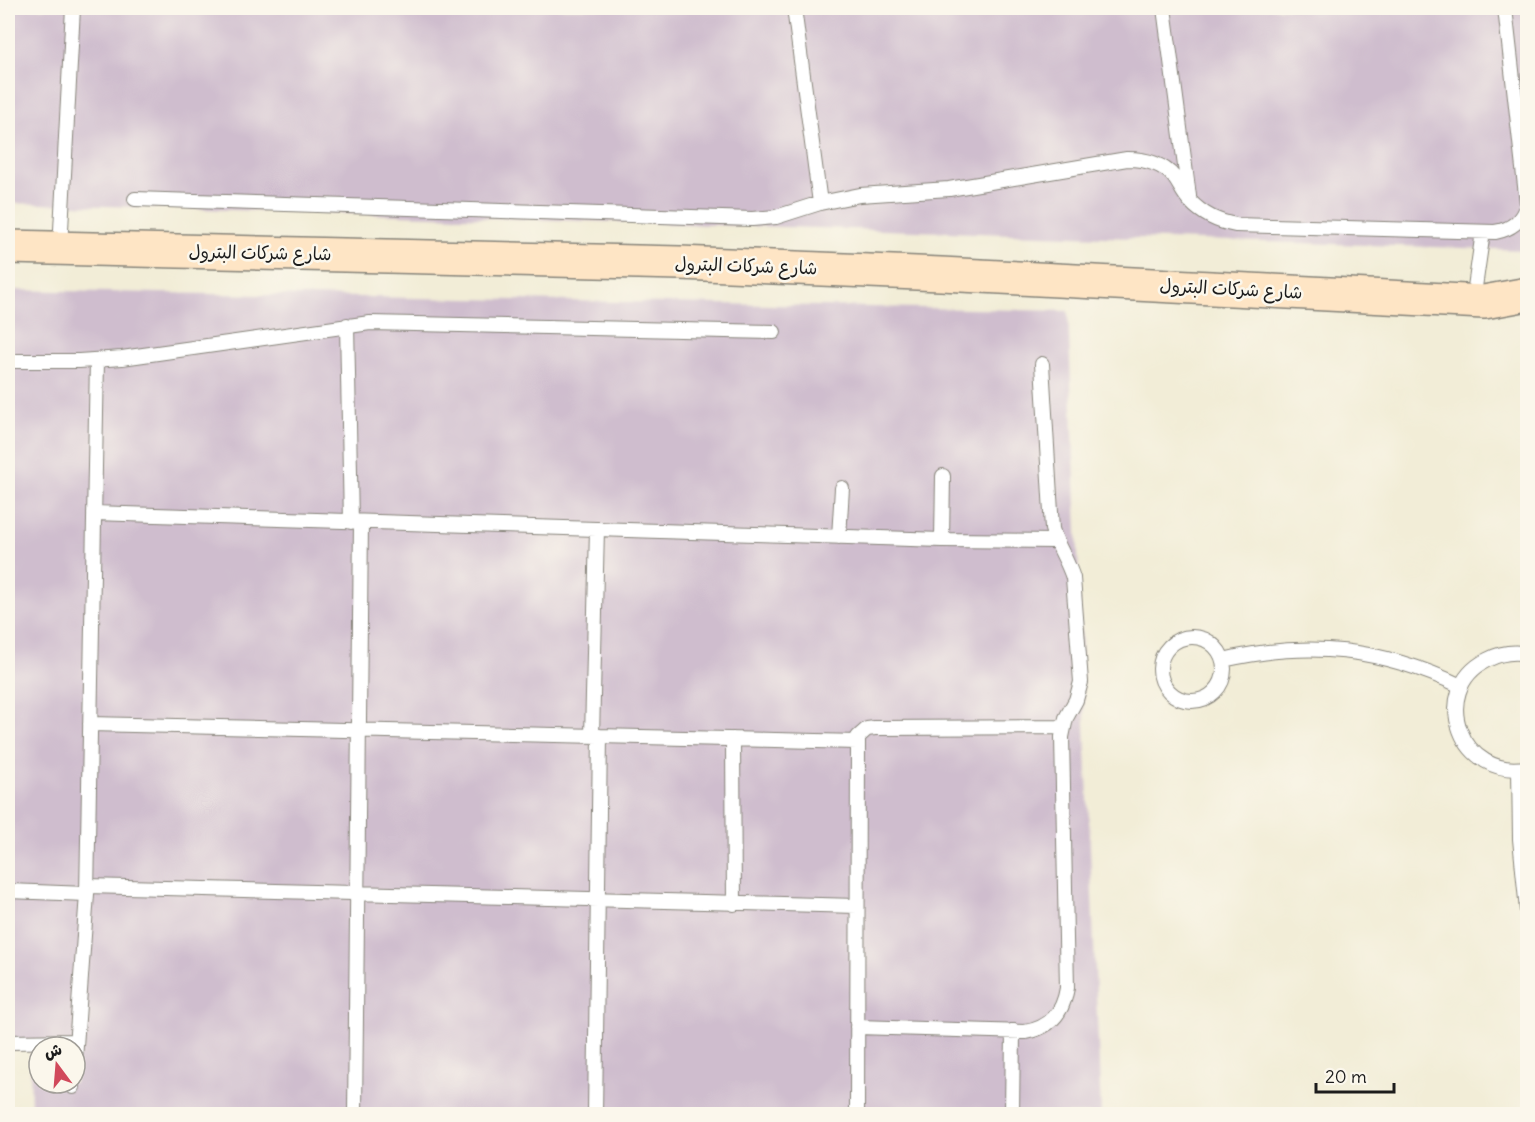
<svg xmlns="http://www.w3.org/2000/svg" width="1535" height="1122" font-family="Delius,'Playpen Sans Arabic',sans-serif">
  <rect width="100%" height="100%" fill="#fbf7ec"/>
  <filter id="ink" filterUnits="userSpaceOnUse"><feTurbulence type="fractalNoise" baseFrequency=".0167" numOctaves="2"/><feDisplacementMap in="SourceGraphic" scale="12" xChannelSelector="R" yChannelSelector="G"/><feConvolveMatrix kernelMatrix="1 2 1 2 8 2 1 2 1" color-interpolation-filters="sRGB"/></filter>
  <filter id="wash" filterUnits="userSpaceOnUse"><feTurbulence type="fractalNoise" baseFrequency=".008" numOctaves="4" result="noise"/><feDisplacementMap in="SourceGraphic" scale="24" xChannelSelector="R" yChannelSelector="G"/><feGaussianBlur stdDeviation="1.35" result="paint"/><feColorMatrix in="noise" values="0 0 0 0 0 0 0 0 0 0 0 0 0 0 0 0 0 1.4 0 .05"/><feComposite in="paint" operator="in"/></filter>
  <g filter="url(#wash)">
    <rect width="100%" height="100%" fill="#f2edd7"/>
    <path fill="#cfbdce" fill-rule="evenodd" d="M8,8H1527V250L8,203Z
      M8,290L1068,311L1101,1114H31L30,1050H8ZM39,1047H75V1083H39Z"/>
  </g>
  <g filter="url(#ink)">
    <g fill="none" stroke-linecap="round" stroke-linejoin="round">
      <defs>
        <path id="lane" d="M794,8L820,203
          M1164,8L1189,196
          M135,199L752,219L776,217L820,203L860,195L949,189L1127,159C1145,159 1162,163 1174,177C1180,185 1183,194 1190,201C1203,215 1218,222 1236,225L1495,232C1512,229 1522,221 1527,204L1505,8
          M60,248L73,8
          M1473,301L1483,232
          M347,325L351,522
          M8,361H79L122,358L370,323L774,332
          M94,513L942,540L1055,541
          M839,537L842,488
          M942,540L943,476
          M1160 669a32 32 0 1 1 64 0a32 32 0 1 1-64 0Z
          M1528,654C1514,651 1500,653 1487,660C1427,691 1462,782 1528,767
          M1223,660C1309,640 1381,648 1461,686
          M90,724L857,742
          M592,736L597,529
          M733,739L734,904
          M1519,769L1520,839L1528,921
          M87,886L857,906
          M8,891L87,894
          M857,1027L1025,1032C1050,1028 1063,1013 1067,988L1062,737L1066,718L1076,700L1081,682L1073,578C1068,561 1057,546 1052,529L1042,364
          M8,1042L76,1041
          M75,1060L87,894L97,360
          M73,1087V1083
          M355,1114L361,522
          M595,1114L600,736
          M857,1114L858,737L867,729L875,728L1063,727
          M1012,1114L1013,1031"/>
        <path id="secondary" d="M8,247L680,263L941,274L1484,302L1528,294"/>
      </defs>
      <use href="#lane" stroke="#87847a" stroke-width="16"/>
      <use href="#secondary" stroke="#87847a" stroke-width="36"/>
      <use href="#lane" stroke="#fff" stroke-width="14"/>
      <use href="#secondary" stroke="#fee5c5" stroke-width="33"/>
    </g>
  </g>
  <g text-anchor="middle" stroke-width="5" stroke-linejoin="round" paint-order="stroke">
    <g font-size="18" fill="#1c1c1c" stroke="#fbf7ec">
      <text transform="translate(260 253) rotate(1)" y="6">شارع شركات البترول</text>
      <text transform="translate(746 266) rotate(2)" y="6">شارع شركات البترول</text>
      <text transform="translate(1231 289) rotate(3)" y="6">شارع شركات البترول</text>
    </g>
  </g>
  <rect width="1535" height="1122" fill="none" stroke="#fbf7ec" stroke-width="30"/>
  <g transform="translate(57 1065) rotate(344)"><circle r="28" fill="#fbf7ec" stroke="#a29f99" stroke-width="1.5"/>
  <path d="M0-4.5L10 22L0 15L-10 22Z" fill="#d1495b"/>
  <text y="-9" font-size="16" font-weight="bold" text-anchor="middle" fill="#1c1c1c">ش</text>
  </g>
  <path d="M1316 1083v9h78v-9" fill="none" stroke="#1c1c1c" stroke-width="3"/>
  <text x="1325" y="1083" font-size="18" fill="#1c1c1c" stroke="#fbf7ec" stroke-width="4.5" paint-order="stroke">20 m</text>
</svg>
